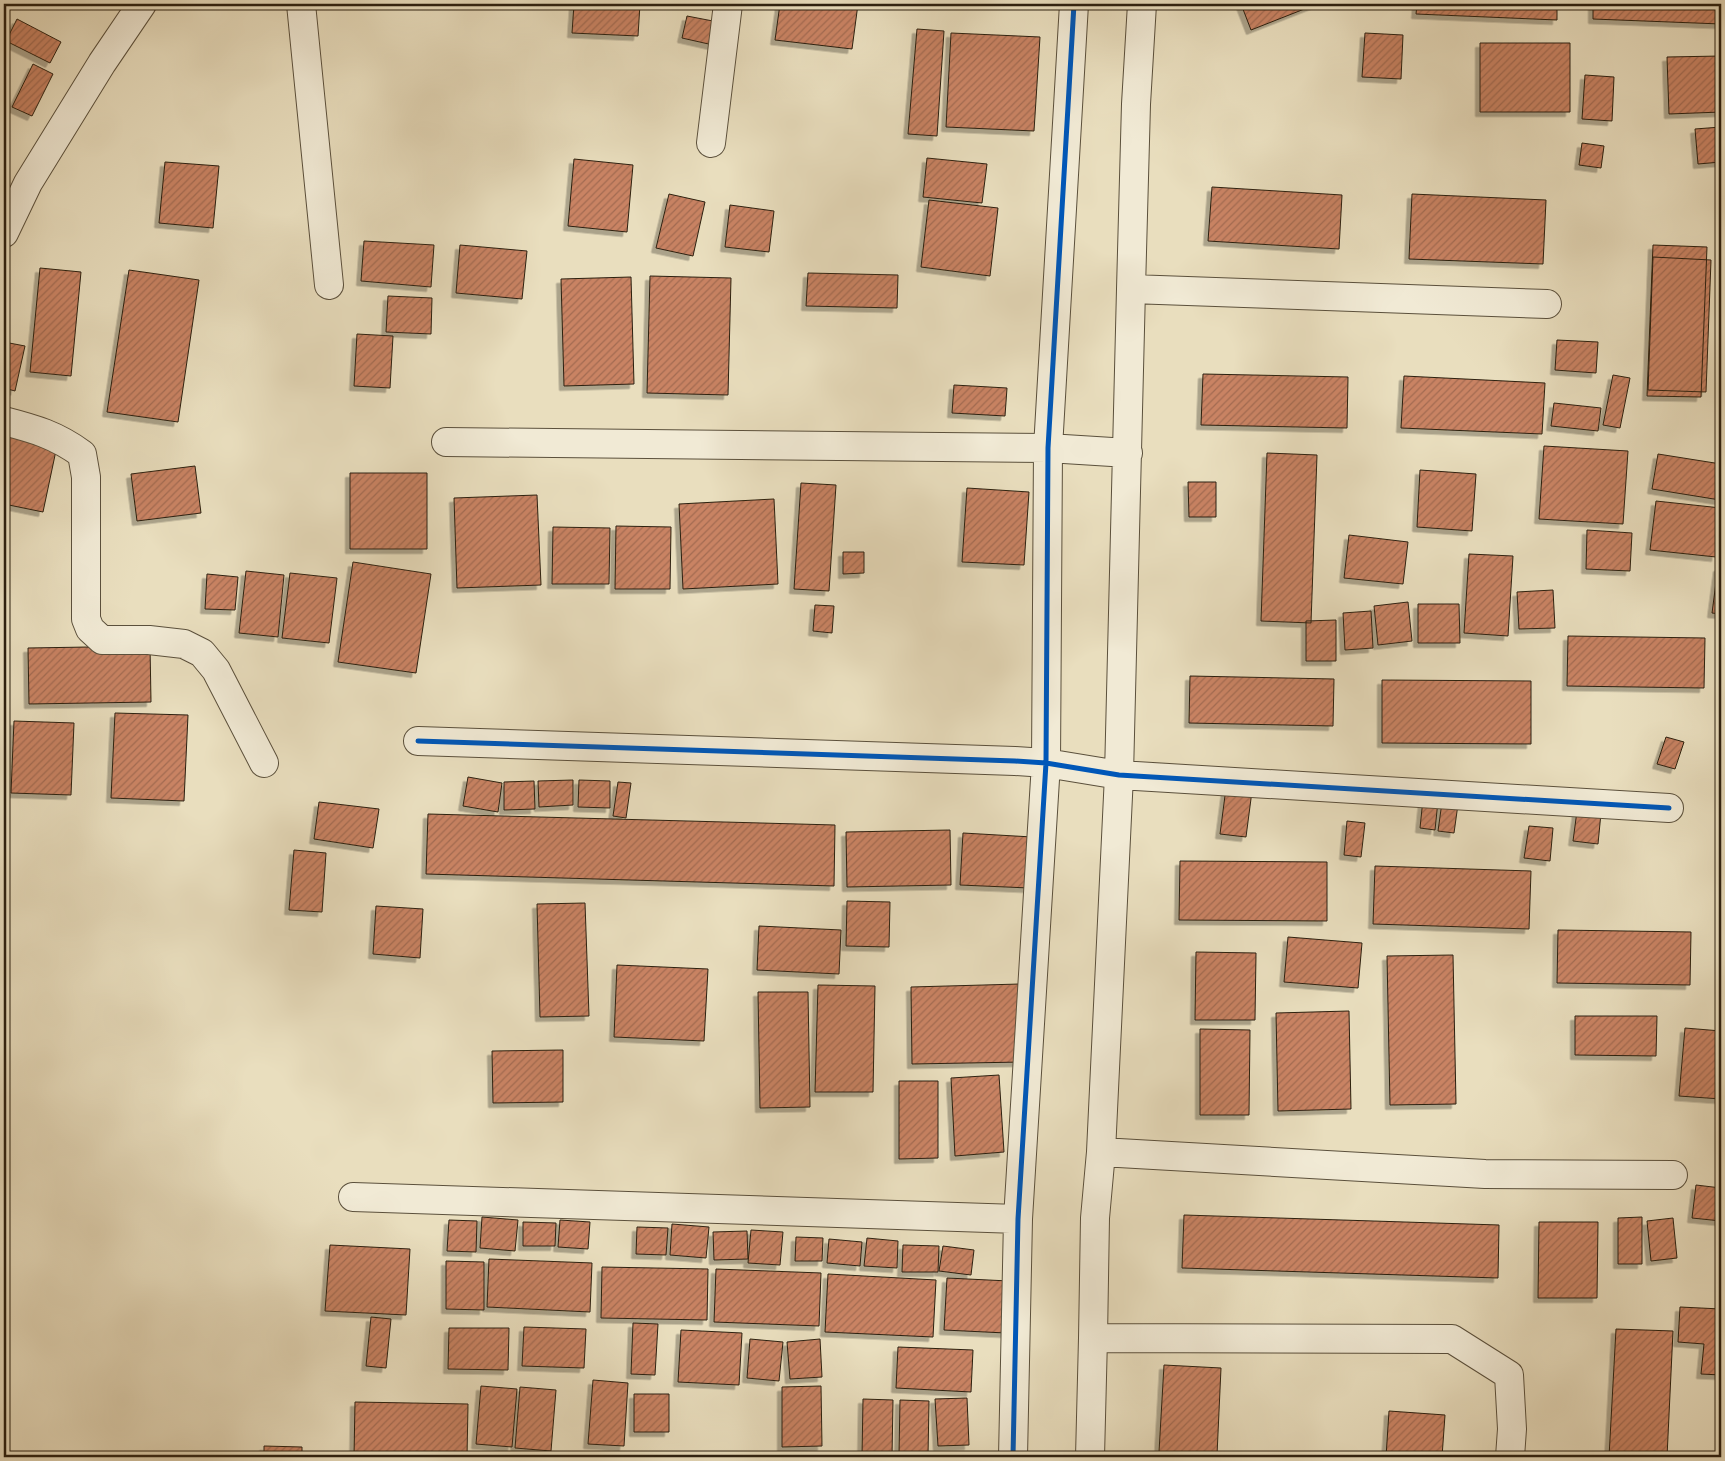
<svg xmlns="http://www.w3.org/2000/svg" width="1725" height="1461" font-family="'Libre Caslon Text',serif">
  <defs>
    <pattern id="building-hatch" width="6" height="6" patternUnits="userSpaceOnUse" patternTransform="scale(1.25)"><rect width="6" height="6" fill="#c98364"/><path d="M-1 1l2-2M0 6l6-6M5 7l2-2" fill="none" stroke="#a36b51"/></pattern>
    <filter id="shadow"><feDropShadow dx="-4.5" dy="4.5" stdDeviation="0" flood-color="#0004"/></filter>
  </defs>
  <rect width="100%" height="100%" fill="#e9debe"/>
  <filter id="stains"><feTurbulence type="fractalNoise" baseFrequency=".004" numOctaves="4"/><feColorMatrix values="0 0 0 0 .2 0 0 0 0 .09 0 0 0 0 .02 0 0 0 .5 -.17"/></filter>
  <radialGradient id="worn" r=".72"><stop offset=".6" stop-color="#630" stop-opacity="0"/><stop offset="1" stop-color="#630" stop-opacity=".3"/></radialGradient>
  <path fill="url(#building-hatch)" stroke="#2c2010" filter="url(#shadow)" d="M574,4H640L638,36L572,33Z
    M780,4H858L852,49L775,40Z
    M1241,4H1317L1251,30Z
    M1417,4H1557V20L1416,14Z
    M1593,4H1721V24L1593,19Z
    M687,16L718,22L713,45L682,38Z
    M17,19L61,42L50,63L6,41Z
    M917,29L944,31L937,136L908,134Z
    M951,33L1040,37L1034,131L946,127Z
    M1365,33L1403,35L1401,79L1362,77Z
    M1480,43H1570V112H1480Z
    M1721,56V112L1669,114L1667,57Z
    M33,64L53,74L32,116L12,107Z
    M1585,75L1614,77L1612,121L1582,119Z
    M1721,127V162L1698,164L1695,129Z
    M1582,143L1604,146L1601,168L1579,165Z
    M927,158L987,164L982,203L923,197Z
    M574,159L633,165L627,232L568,226Z
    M165,162L219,166L213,228L159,223Z
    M1212,187L1342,195L1339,249L1208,241Z
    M669,194L705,202L693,256L656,248Z
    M1412,194L1546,200L1543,264L1409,259Z
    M929,200L998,208L990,276L921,267Z
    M730,205L774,211L769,252L725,247Z
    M364,241L434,245L431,287L361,281Z
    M460,245L527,251L522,299L456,293Z
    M1653,245L1707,247L1701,397L1647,396Z
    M1653,257L1711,260L1706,392L1648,390Z
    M40,268L81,272L71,376L30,372Z
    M129,270L199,280L178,422L107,412Z
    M808,273L898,275L897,308L806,306Z
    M650,276L731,278L728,395L647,393Z
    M631,277L634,384L564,386L561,279Z
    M388,296L432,298L431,334L386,332Z
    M357,334L393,336L390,388L354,386Z
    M1557,340L1598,342L1596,373L1555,370Z
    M4,342L25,346L15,391L4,388Z
    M1203,374L1348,377L1347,428L1201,425Z
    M1613,375L1630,378L1620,428L1603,425Z
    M1404,376L1545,383L1542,434L1401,428Z
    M954,385L1007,388L1005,416L952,413Z
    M1554,403L1601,408L1598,431L1551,426Z
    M4,430L58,441L43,512L4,504Z
    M1544,446L1628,451L1623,524L1539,519Z
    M1267,453L1317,455L1311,623L1261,621Z
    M1658,454L1721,464L1720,500L1652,489Z
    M195,466L201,513L137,521L131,474Z
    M1420,470L1476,474L1472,531L1417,527Z
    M350,473H427V549H350Z
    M1188,482H1216V517H1189Z
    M801,483L836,485L829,591L794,589Z
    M967,488L1029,492L1024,565L962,562Z
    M537,495L541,585L457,588L454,498Z
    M774,499L778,584L683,589L679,504Z
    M1656,501L1721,508L1716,557L1650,550Z
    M616,526L671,527L670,589H615Z
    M553,527L610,528L609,584H552Z
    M1587,530L1632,533L1630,571L1586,569Z
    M1349,535L1408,542L1403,584L1344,578Z
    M843,552H864V573L843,574Z
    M1469,554L1513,556L1508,636L1464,633Z
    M353,562L431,574L416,673L338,662Z
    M1718,567H1721V614L1712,613Z
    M246,571L284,575L278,637L239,633Z
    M290,573L337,578L329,643L282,638Z
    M207,574L238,577L235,610L205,609Z
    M1553,590L1555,628L1519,629L1517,592Z
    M1408,602L1412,641L1378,645L1374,606Z
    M1418,604H1459L1460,643H1418Z
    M815,605L834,606L832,633L813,631Z
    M1371,611L1373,648L1345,650L1343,613Z
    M1336,620V661H1306V621Z
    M1568,636L1705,638L1704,688L1567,686Z
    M150,646L151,702L29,704L28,648Z
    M1190,676L1334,679L1333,726L1189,723Z
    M1382,680L1531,681V744L1382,743Z
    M115,713L188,715L184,801L111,798Z
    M14,721L74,723L71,795L11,793Z
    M1666,737L1684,742L1675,769L1657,764Z
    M4,752L9,753L4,802Z
    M468,777L502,783L498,812L463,806Z
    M573,780V805L539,807L538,781Z
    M579,780L610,781V808L578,807Z
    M534,781L535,809L504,810V782Z
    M618,782L631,783L626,818L613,816Z
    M1226,788L1252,791L1246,837L1220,834Z
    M1443,795L1459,797L1454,833L1438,831Z
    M1423,799L1438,801L1435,830L1420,828Z
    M319,802L379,809L373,848L314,839Z
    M1577,811L1601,813L1598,844L1573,841Z
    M428,814L835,825L834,886L426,874Z
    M1347,821L1365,823L1361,857L1344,855Z
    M1529,826L1553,828L1550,861L1524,858Z
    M950,830L951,885L847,887L846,832Z
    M963,833L1032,837L1029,888L960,885Z
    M294,850L326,853L322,912L289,910Z
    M1180,861L1327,862V921L1179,920Z
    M1375,866L1531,871L1529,929L1373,924Z
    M847,901L890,902L889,947L846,946Z
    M585,903L589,1016L540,1017L537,904Z
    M376,906L423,909L420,958L373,954Z
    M759,926L841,930L839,974L757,970Z
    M1558,930L1691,932L1690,985L1557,983Z
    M1288,937L1362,943L1358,988L1284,982Z
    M1196,952L1256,953L1255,1020H1195Z
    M1453,955L1456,1104L1390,1105L1387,956Z
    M617,965L708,969L704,1041L614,1037Z
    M1020,984L1022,1062L912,1064L911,987Z
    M818,985L875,986L873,1092H815Z
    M758,992H808L810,1107L760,1108Z
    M1349,1011L1351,1109L1278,1111L1276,1013Z
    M1575,1016H1657L1656,1056L1575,1055Z
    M1685,1028L1721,1031V1099L1679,1096Z
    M1200,1029L1250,1030L1249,1115H1200Z
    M563,1050V1102L493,1103L492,1051Z
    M999,1075L1004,1152L955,1156L951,1078Z
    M899,1081H938V1158L899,1159Z
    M1696,1185L1721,1188V1221L1692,1218Z
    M1184,1215L1499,1225L1498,1278L1182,1268Z
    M482,1217L518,1220L515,1251L480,1248Z
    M1642,1217V1264H1618V1218Z
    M1673,1218L1677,1258L1651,1261L1647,1221Z
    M449,1220L477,1221L476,1252L447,1251Z
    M560,1220L590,1222L588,1249L558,1247Z
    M523,1222L556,1223L555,1246H523Z
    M1539,1222H1598L1597,1298H1538Z
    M672,1224L709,1227L706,1258L670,1255Z
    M637,1227L668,1228L666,1255L636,1254Z
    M751,1230L783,1232L780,1265L748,1263Z
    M747,1231L748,1259L714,1260L713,1232Z
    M796,1237L823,1238L822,1261H795Z
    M867,1238L898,1241L897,1268L864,1266Z
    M829,1239L862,1242L860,1266L827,1263Z
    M330,1245L410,1249L406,1315L325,1311Z
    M903,1245L939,1246L938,1272H902Z
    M943,1246L974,1250L971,1275L939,1271Z
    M489,1259L592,1263L590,1312L487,1307Z
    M446,1261L484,1262V1310L446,1309Z
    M602,1267L708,1269L707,1320L601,1318Z
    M716,1269L821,1273L819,1326L714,1322Z
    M828,1274L936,1280L933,1337L825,1332Z
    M947,1278L1009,1281L1006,1333L944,1330Z
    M1680,1307L1721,1309V1375L1701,1374L1704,1344L1678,1342Z
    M371,1317L391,1319L386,1368L366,1366Z
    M633,1323L658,1324L655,1375L631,1374Z
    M524,1327L586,1329L584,1368L522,1366Z
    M449,1328H509L508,1370L448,1369Z
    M1616,1329L1673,1331L1667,1457H1609Z
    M681,1330L742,1333L739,1385L678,1382Z
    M750,1339L783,1342L779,1381L747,1378Z
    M820,1339L822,1377L790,1379L787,1342Z
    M898,1347L973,1350L971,1392L896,1388Z
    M1164,1365L1221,1368L1217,1455L1159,1452Z
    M593,1380L628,1383L624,1446L588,1444Z
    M481,1386L517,1389L512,1447L476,1444Z
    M821,1386L822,1446L782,1447V1387Z
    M520,1387L556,1390L551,1451L515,1448Z
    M634,1394H669V1432H634Z
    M967,1398L969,1445L938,1446L935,1399Z
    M863,1399L893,1400L892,1457H862Z
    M900,1400L929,1401L928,1456L899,1455Z
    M355,1402L468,1404L467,1457H354Z
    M1389,1411L1445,1415L1442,1457H1386Z
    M264,1446L302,1447V1457H264Z"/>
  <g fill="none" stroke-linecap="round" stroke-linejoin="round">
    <defs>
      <path id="minor" d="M301,4L329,285
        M711,143L728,4
        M4,233L28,183L102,63L142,4
        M1131,289L1547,304
        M4,421C35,429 56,435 82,454L86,477V619L90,629L102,640H149L184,644L202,653L216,670L264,763
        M446,442L1048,448L1128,453
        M418,741L1015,761L1046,763L1119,775L1669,808
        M1101,1152L1485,1174L1673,1175
        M353,1197L1018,1219
        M1093,1338L1452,1339L1509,1375L1512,1429L1510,1457
        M1013,1457L1018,1219L1046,763L1048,448L1074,4
        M1090,1457L1093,1338L1095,1218L1101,1152L1119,775L1131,289L1136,104L1142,4"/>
    </defs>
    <use href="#minor" stroke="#5b503c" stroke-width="30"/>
    <use href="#minor" stroke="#f1ead5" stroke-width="28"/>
    <defs>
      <path id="cycleway" d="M418,741L1015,761L1046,763L1119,775L1669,808
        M1013,1457L1018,1219L1046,763L1048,448L1074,4"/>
    </defs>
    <use href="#cycleway" stroke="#f1ead5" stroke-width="8"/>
    <use href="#cycleway" stroke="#0057b8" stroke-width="5"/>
  </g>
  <rect width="1725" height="1461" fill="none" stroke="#e9debe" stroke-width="20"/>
  <rect x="5" y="5" width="1715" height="1451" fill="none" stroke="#2c2010" stroke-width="2.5"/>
  <rect x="10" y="10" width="1705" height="1441" fill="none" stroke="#2c2010"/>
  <rect width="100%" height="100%" filter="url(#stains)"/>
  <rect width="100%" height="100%" fill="url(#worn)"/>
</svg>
